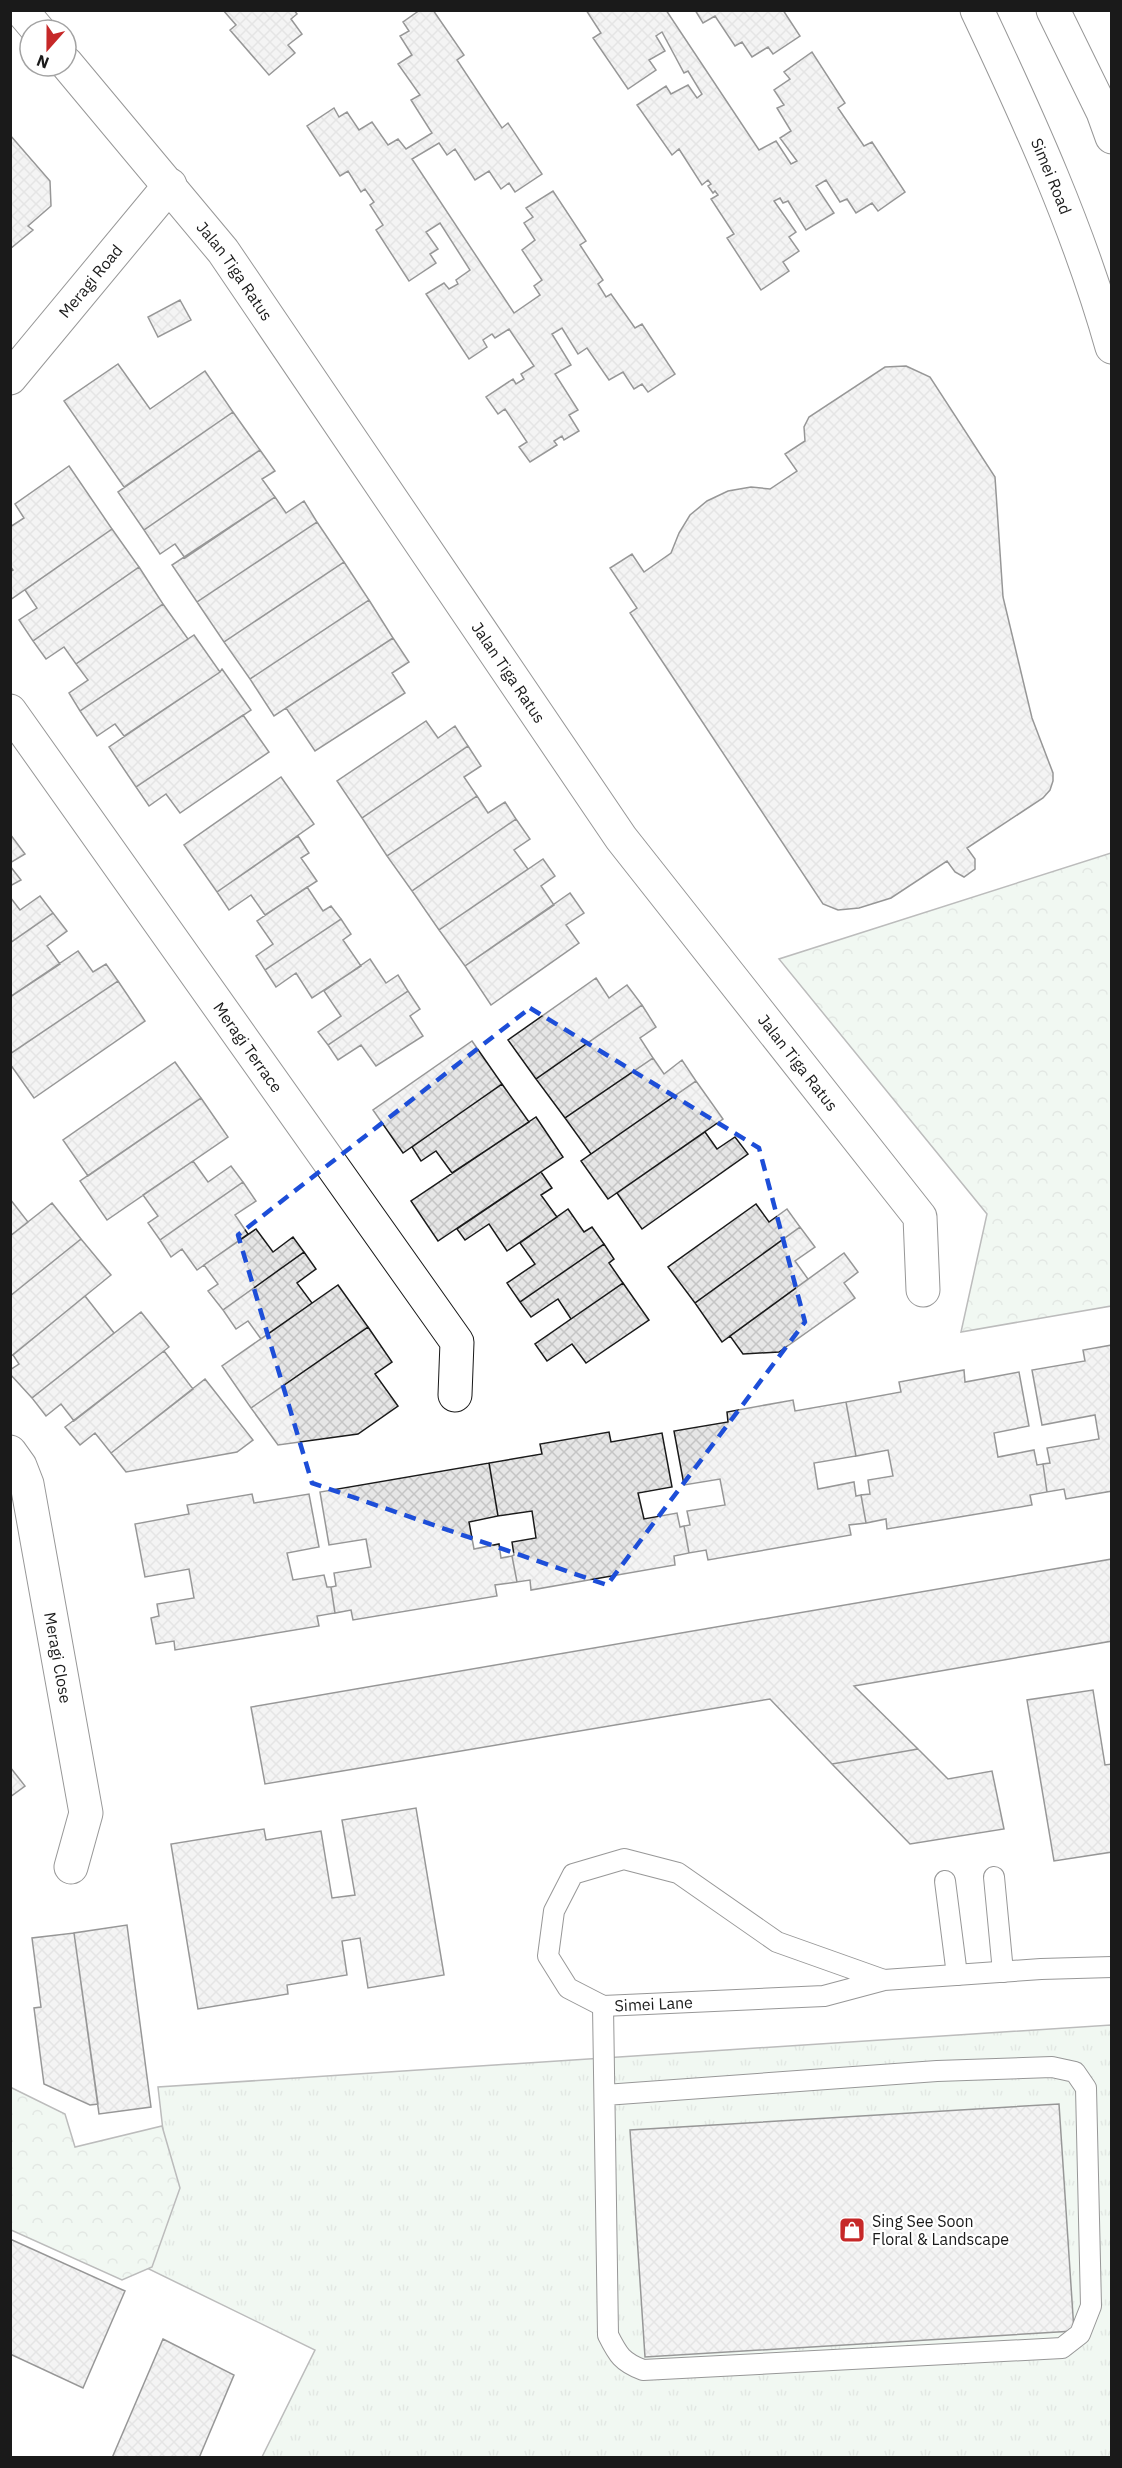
<svg xmlns="http://www.w3.org/2000/svg" width="1122" height="2468" font-family="'IBM Plex Sans',sans-serif">
  <defs>
    <pattern id="grass-tufts" width="24" height="20" patternUnits="userSpaceOnUse" patternTransform="scale(1.5)"><rect width="24" height="20" fill="#e0efe3"/><path d="M3 7l-1-3M5 7V3M7 7l1-3M15 17l-1-3M17 17v-4M19 17l1-3" fill="none" stroke="#c0ccc2"/></pattern>
    <pattern id="park-crowns" width="20" height="18" patternUnits="userSpaceOnUse" patternTransform="scale(1.5)"><rect width="20" height="18" fill="#e0efe3"/><path d="M2 6a3 3 0 1 1 6 0M12 15a3 3 0 1 1 6 0" fill="none" stroke="#c0ccc2"/></pattern>
    <pattern id="building-cross-hatch" width="8" height="8" patternUnits="userSpaceOnUse" patternTransform="scale(1.5)"><rect width="8" height="8" fill="#e6e6e6"/><path d="M0 0l8 8M0 8l8-8" fill="none" stroke="#c5c5c5"/></pattern>
  </defs>
  <rect width="100%" height="100%" fill="#fff"/>
  <path fill="url(#grass-tufts)" stroke="#6a6a6a" stroke-width="1.5" d="M1111,2025V2457H262L315,2350L114,2252L165,2148L158,2087Z"/>
  <path fill="url(#park-crowns)" stroke="#6a6a6a" stroke-width="1.5" d="M1111,853V1306L961,1332L987,1214L779,959Z
    M10,2087L65,2114L75,2147L162,2126L180,2188L152,2267L122,2280L11,2230Z"/>
  <path fill="url(#building-cross-hatch)" stroke="#1a1a1a" stroke-width="1.5" d="M223,10H294L297,14L291,19L302,34L288,45L295,53L269,75L230,30L236,25Z
    M420,10H433L464,55L457,60L502,128L508,123L542,174L515,192L509,183L501,189L489,171L475,180L455,149L447,155L439,143L412,159L514,313L540,295L534,286L542,280L522,250L535,240L524,223L533,217L526,208L553,191L586,241L580,245L603,280L598,284L606,297L611,294L635,328L642,324L675,374L648,392L642,384L634,389L623,372L609,380L587,348L578,354L562,328L552,334L571,365L555,374L578,410L569,415L579,431L564,440L562,436L554,441L557,445L530,462L519,447L527,442L505,409L498,414L486,397L513,379L516,384L524,379L521,374L534,366L509,329L495,338L492,334L483,340L487,347L469,359L426,294L444,283L449,289L458,284L456,280L470,270L440,223L426,232L438,249L430,254L436,263L409,281L376,230L383,225L370,205L374,202L365,189L361,192L348,171L340,176L307,126L334,108L339,117L347,112L359,130L372,122L388,145L398,139L406,149L432,133L411,100L420,95L398,64L412,55L400,36L409,31L403,22Z
    M586,10H666L759,150L776,141L791,164L797,161L780,138L791,131L777,108L784,105L774,90L790,79L784,72L812,52L845,103L838,108L864,146L872,142L905,192L878,211L872,203L856,213L847,199L840,202L826,180L816,186L834,213L806,230L788,201L783,203L780,198L774,201L796,232L789,237L799,251L783,262L789,271L761,290L727,238L734,234L711,199L718,195L715,191L713,193L708,186L711,184L708,180L702,185L679,149L672,155L637,105L666,86L671,94L688,85L697,98L702,94L688,71L684,73L662,32L656,36L665,51L649,60L656,70L628,89L593,38L601,33Z
    M695,10H783L800,36L773,54L768,47L752,57L742,42L735,46L715,16L703,23Z
    M10,135L50,181L51,206L28,226L33,230L10,249Z
    M180,300L191,320L158,337L148,317Z
    M118,364L150,409L205,371L233,412L124,487L64,401Z
    M906,366L930,377L995,477L1003,597L1032,718L1053,773V781L1050,790L1043,798L967,848L975,859V869L964,877L955,872L947,861L891,898L859,908L838,910L823,904L670,673L630,613L637,608L610,568L632,554L644,572L671,553L679,533L690,515L707,501L728,491L751,487L770,489L797,471L785,454L805,441L804,427L809,417L885,367Z
    M233,412L260,450L144,530L118,492Z
    M260,450L275,471L262,479L275,497L185,558L175,544L160,554L144,530Z
    M69,466L112,529L10,600V572L13,570L10,566V527L24,518L15,504Z
    M275,497L286,513L304,501L317,522L197,602L172,565Z
    M317,522L344,562L224,642L197,602Z
    M112,529L139,567L33,641L19,620L37,608L25,590Z
    M344,562L369,600L250,679L224,642Z
    M139,567L163,604L76,664L64,647L46,659L33,641Z
    M369,600L393,638L274,716L250,679Z
    M163,604L188,639L80,711L69,693L88,680L76,664Z
    M194,635L220,672L124,736L115,724L97,736L80,711Z
    M393,638L409,662L392,673L405,693L315,751L286,708Z
    M222,669L251,710L136,787L109,747L220,672Z
    M243,715L269,752L180,813L166,794L149,806L136,787Z
    M426,721L438,738L455,726L468,746L362,818L337,781Z
    M468,746L481,766L464,777L477,796L387,856L362,818Z
    M281,777L314,824L217,892L184,845Z
    M477,796L488,813L505,802L516,819L412,891L387,856Z
    M516,819L530,839L514,850L528,869L439,930L412,891Z
    M10,834L25,854L10,863Z
    M298,836L309,853L301,858L317,881L265,915L251,895L229,910L217,892Z
    M543,859L555,876L541,886L554,905L465,966L439,930Z
    M10,866L21,880L10,886Z
    M307,887L323,911L331,906L341,919L265,970L256,956L273,944L257,921Z
    M570,893L584,913L566,925L579,943L491,1005L465,966Z
    M40,896L53,913L10,943V897L20,910Z
    M53,913L67,931L47,946L60,964L10,997V943Z
    M341,919L351,934L343,940L361,966L312,998L296,973L276,987L265,970Z
    M78,951L93,972L106,964L118,981L10,1054V997Z
    M370,959L386,983L398,975L408,991L328,1045L318,1032L341,1016L324,991Z
    M596,978L609,998L627,985L642,1005L536,1079L508,1040Z
    M118,981L145,1021L34,1098L10,1064V1054Z
    M408,991L420,1009L410,1016L423,1036L376,1066L361,1045L338,1060L328,1045Z
    M642,1005L656,1027L640,1038L653,1058L565,1118L536,1079Z
    M472,1041L502,1084L403,1153L373,1110Z
    M653,1058L664,1074L682,1060L696,1081L591,1154L565,1118Z
    M175,1062L201,1098L88,1176L63,1140Z
    M696,1081L723,1119L608,1199L581,1161Z
    M502,1084L529,1122L452,1173L436,1151L421,1161L412,1147Z
    M201,1098L228,1137L107,1220L80,1181Z
    M536,1117L563,1157L438,1241L411,1201Z
    M705,1132L717,1149L735,1137L748,1154L642,1229L617,1193Z
    M193,1161L208,1182L231,1166L243,1182L160,1240L148,1223L158,1216L143,1195Z
    M541,1172L552,1188L541,1195L557,1217L507,1251L489,1224L465,1240L457,1229Z
    M243,1182L256,1201L235,1215L248,1234L197,1270L182,1249L171,1257L160,1240Z
    M10,1199L28,1222L10,1236Z
    M52,1203L81,1239L10,1296V1236Z
    M756,1204L769,1222L787,1209L800,1227L695,1303L668,1267Z
    M568,1209L584,1232L592,1227L604,1244L520,1302L507,1283L535,1264L520,1243Z
    M800,1227L815,1247L795,1261L808,1279L722,1342L695,1303Z
    M256,1229L273,1252L293,1237L304,1252L223,1310L208,1291L218,1284L204,1265Z
    M81,1239L111,1275L10,1357V1296Z
    M604,1244L614,1259L609,1263L623,1283L571,1319L558,1299L531,1317L520,1302Z
    M304,1252L316,1269L297,1283L312,1303L261,1339L248,1321L236,1329L223,1310Z
    M844,1253L858,1272L844,1283L855,1298L779,1352L743,1354L730,1336Z
    M623,1283L649,1320L586,1363L572,1344L547,1361L535,1344Z
    M338,1285L368,1327L251,1408L222,1366Z
    M85,1296L114,1333L32,1398L10,1374V1370L19,1364L13,1355Z
    M141,1312L169,1347L74,1421L61,1404L46,1416L32,1398Z
    M368,1327L392,1362L375,1374L398,1406L358,1434L278,1445L251,1408Z
    M1112,1345V1491L1066,1499L1064,1489L1047,1492L1043,1464L1050,1463L1047,1448L1099,1439L1095,1415L1042,1425L1032,1370L1085,1361L1083,1350Z
    M164,1351L193,1389L111,1453L95,1433L80,1445L65,1427Z
    M964,1370L965,1382L1019,1372L1029,1426L994,1433L998,1457L1034,1450L1037,1465L1043,1464L1047,1492L1030,1495L1032,1505L887,1529L886,1519L866,1523L861,1495L870,1494L868,1480L893,1476L888,1450L856,1456L846,1402L901,1392L899,1382Z
    M205,1379L253,1440L237,1452L126,1472L111,1453Z
    M793,1400L795,1411L846,1402L856,1456L814,1463L818,1489L854,1482L856,1496L861,1495L866,1523L849,1525L851,1535L708,1560L706,1550L689,1553L684,1526L690,1525L687,1511L725,1505L720,1479L684,1485L674,1431L728,1422L727,1412Z
    M609,1432L611,1442L662,1433L672,1487L638,1493L644,1519L677,1513L680,1527L684,1526L689,1553L674,1556L675,1565L531,1590L530,1580L517,1582L512,1556L514,1555L512,1542L536,1538L532,1511L498,1516L489,1463L542,1454L540,1444Z
    M489,1463L498,1516L469,1522L474,1549L499,1544L501,1558L512,1556L517,1582L495,1585L497,1596L353,1620L351,1610L335,1613L331,1587L336,1586L334,1573L371,1567L366,1539L329,1545L320,1492Z
    M252,1494L254,1503L309,1494L319,1547L287,1553L293,1580L324,1575L327,1587H331L335,1613L317,1616L319,1626L175,1650L174,1641L156,1644L151,1618L159,1616L157,1604L194,1598L189,1569L145,1577L135,1524L189,1514L187,1505Z
    M1112,1559V1641L854,1686L918,1749L832,1764L770,1699L265,1784L251,1707Z
    M1093,1690L1105,1765L1112,1764V1852L1054,1861L1027,1700Z
    M918,1749L948,1779L992,1771L1004,1829L910,1844L832,1764Z
    M10,1767L25,1786L10,1797Z
    M416,1808L444,1975L368,1988L360,1938L342,1941L347,1975L287,1985L288,1994L198,2009L171,1844L264,1829L266,1840L321,1831L332,1898L355,1895L342,1820Z
    M127,1925L151,2107L99,2114L74,1933Z
    M74,1933L98,2104L90,2105L44,2084L34,2008L41,2007L32,1938Z
    M1059,2104L1074,2331L645,2357L630,2130Z
    M10,2239L125,2291L83,2388L10,2354Z
    M163,2339L234,2375L199,2458H112Z"/>
  <g fill="none" stroke-linecap="round" stroke-linejoin="round">
    <defs>
      <g id="service">
        <path d="M994,1877L1003,1972"/>
        <path d="M945,1881L957,1975"/>
        <path id="s1" d="M884,1980L777,1942L678,1873L624,1859L573,1874L554,1911L548,1956L568,1988L603,2006L824,1996L884,1980L1041,1969L1112,1967"/>
        <path d="M603,2006L608,2335C618,2355 622,2362 643,2370L1062,2348L1080,2334L1091,2306L1086,2088L1075,2072L1052,2067L937,2071L605,2095"/>
      </g>
      <g id="minor">
        <path d="M21,10L38,30"/>
        <path id="s2" d="M66,63L223,251L621,838L920,1217L923,1290"/>
        <path id="s3" d="M10,378L170,185"/>
        <path id="s4" d="M10,711L457,1342L455,1395"/>
        <path id="s5" d="M10,1452L20,1466L27,1484L86,1813L71,1867"/>
      </g>
      <g id="secondary">
        <path id="s6" d="M977,10C1029,120 1079,230 1112,347"/>
        <path d="M1053,10L1103,112L1112,137"/>
      </g>
    </defs>
    <use href="#service" stroke="#1a1a1a" stroke-width="22"/>
    <use href="#minor" stroke="#1a1a1a" stroke-width="35"/>
    <use href="#secondary" stroke="#1a1a1a" stroke-width="35"/>
    <use href="#service" stroke="#fff" stroke-width="20"/>
    <use href="#minor" stroke="#fff" stroke-width="33"/>
    <use href="#secondary" stroke="#fff" stroke-width="33"/>
  </g>
  <path d="M0 0H1122V2468H0ZM530,1008L759,1148L805,1322L607,1585L312,1483L238,1235Z" fill="#fff" fill-opacity=".55" fill-rule="evenodd"/>
  <path fill="none" stroke="#1d4ed8" stroke-width="4.5" stroke-dasharray="12 8" stroke-linejoin="round" d="M530,1008L759,1148L805,1322L607,1585L312,1483L238,1235Z"/>
  <defs>
    <symbol id="shop-square" viewBox="-11 -11 22 22"><rect x="-9" y="-9" width="18" height="18" rx="4" fill="#c62828" stroke="#fff"/><path d="M-5-2.5h2.3a2.7 3.5 0 0 1 5.4 0H5L5.5 6h-11ZM-1.5-2.5h3a1.5 2.3 0 0 0-3 0Z" fill="#fff"/></symbol>
  </defs>
  <g fill-rule="evenodd">
    <use href="#shop-square" x="837" y="2215" width="30" height="30"/>
  </g>
  <g text-anchor="middle" stroke-width="4.5" stroke-linejoin="round" paint-order="stroke">
    <g font-size="16" fill="#1a1a1a" stroke="#fff">
      <text dy="6" stroke="none"><textPath href="#s6" startOffset="182">Simei Road</textPath></text>
      <text dy="6" stroke="none"><textPath href="#s2" startOffset="268">Jalan Tiga Ratus</textPath></text>
      <text dy="6" stroke="none"><textPath href="#s3" startOffset="126">Meragi Road</textPath></text>
      <text dy="6" stroke="none"><textPath href="#s2" startOffset="754">Jalan Tiga Ratus</textPath></text>
      <text dy="6" stroke="none"><textPath href="#s4" startOffset="412">Meragi Terrace</textPath></text>
      <text dy="6" stroke="none"><textPath href="#s2" startOffset="1240">Jalan Tiga Ratus</textPath></text>
      <text dy="6" stroke="none"><textPath href="#s5" startOffset="213">Meragi Close</textPath></text>
      <text dy="6" stroke="none"><textPath href="#s1" startOffset="558">Simei Lane</textPath></text>
    </g>
    <g font-size="16" fill="#1a1a1a" stroke="#fff" text-anchor="start">
      <text x="872" y="2227">Sing See Soon<tspan x="872" dy="18">Floral &amp; Landscape</tspan></text>
    </g>
  </g>
  <rect width="1122" height="2468" fill="none" stroke="#1a1a1a" stroke-width="24"/>
  <g transform="translate(48 48) rotate(201)"><circle r="28" fill="#ffffff" stroke="#a3a3a3" stroke-width="1.5"/>
  <path d="M0-4.5L10 22L0 15L-10 22Z" fill="#c62828"/>
  <text y="-9" font-size="16" font-weight="bold" text-anchor="middle" fill="#1a1a1a">N</text>
  </g>
</svg>
